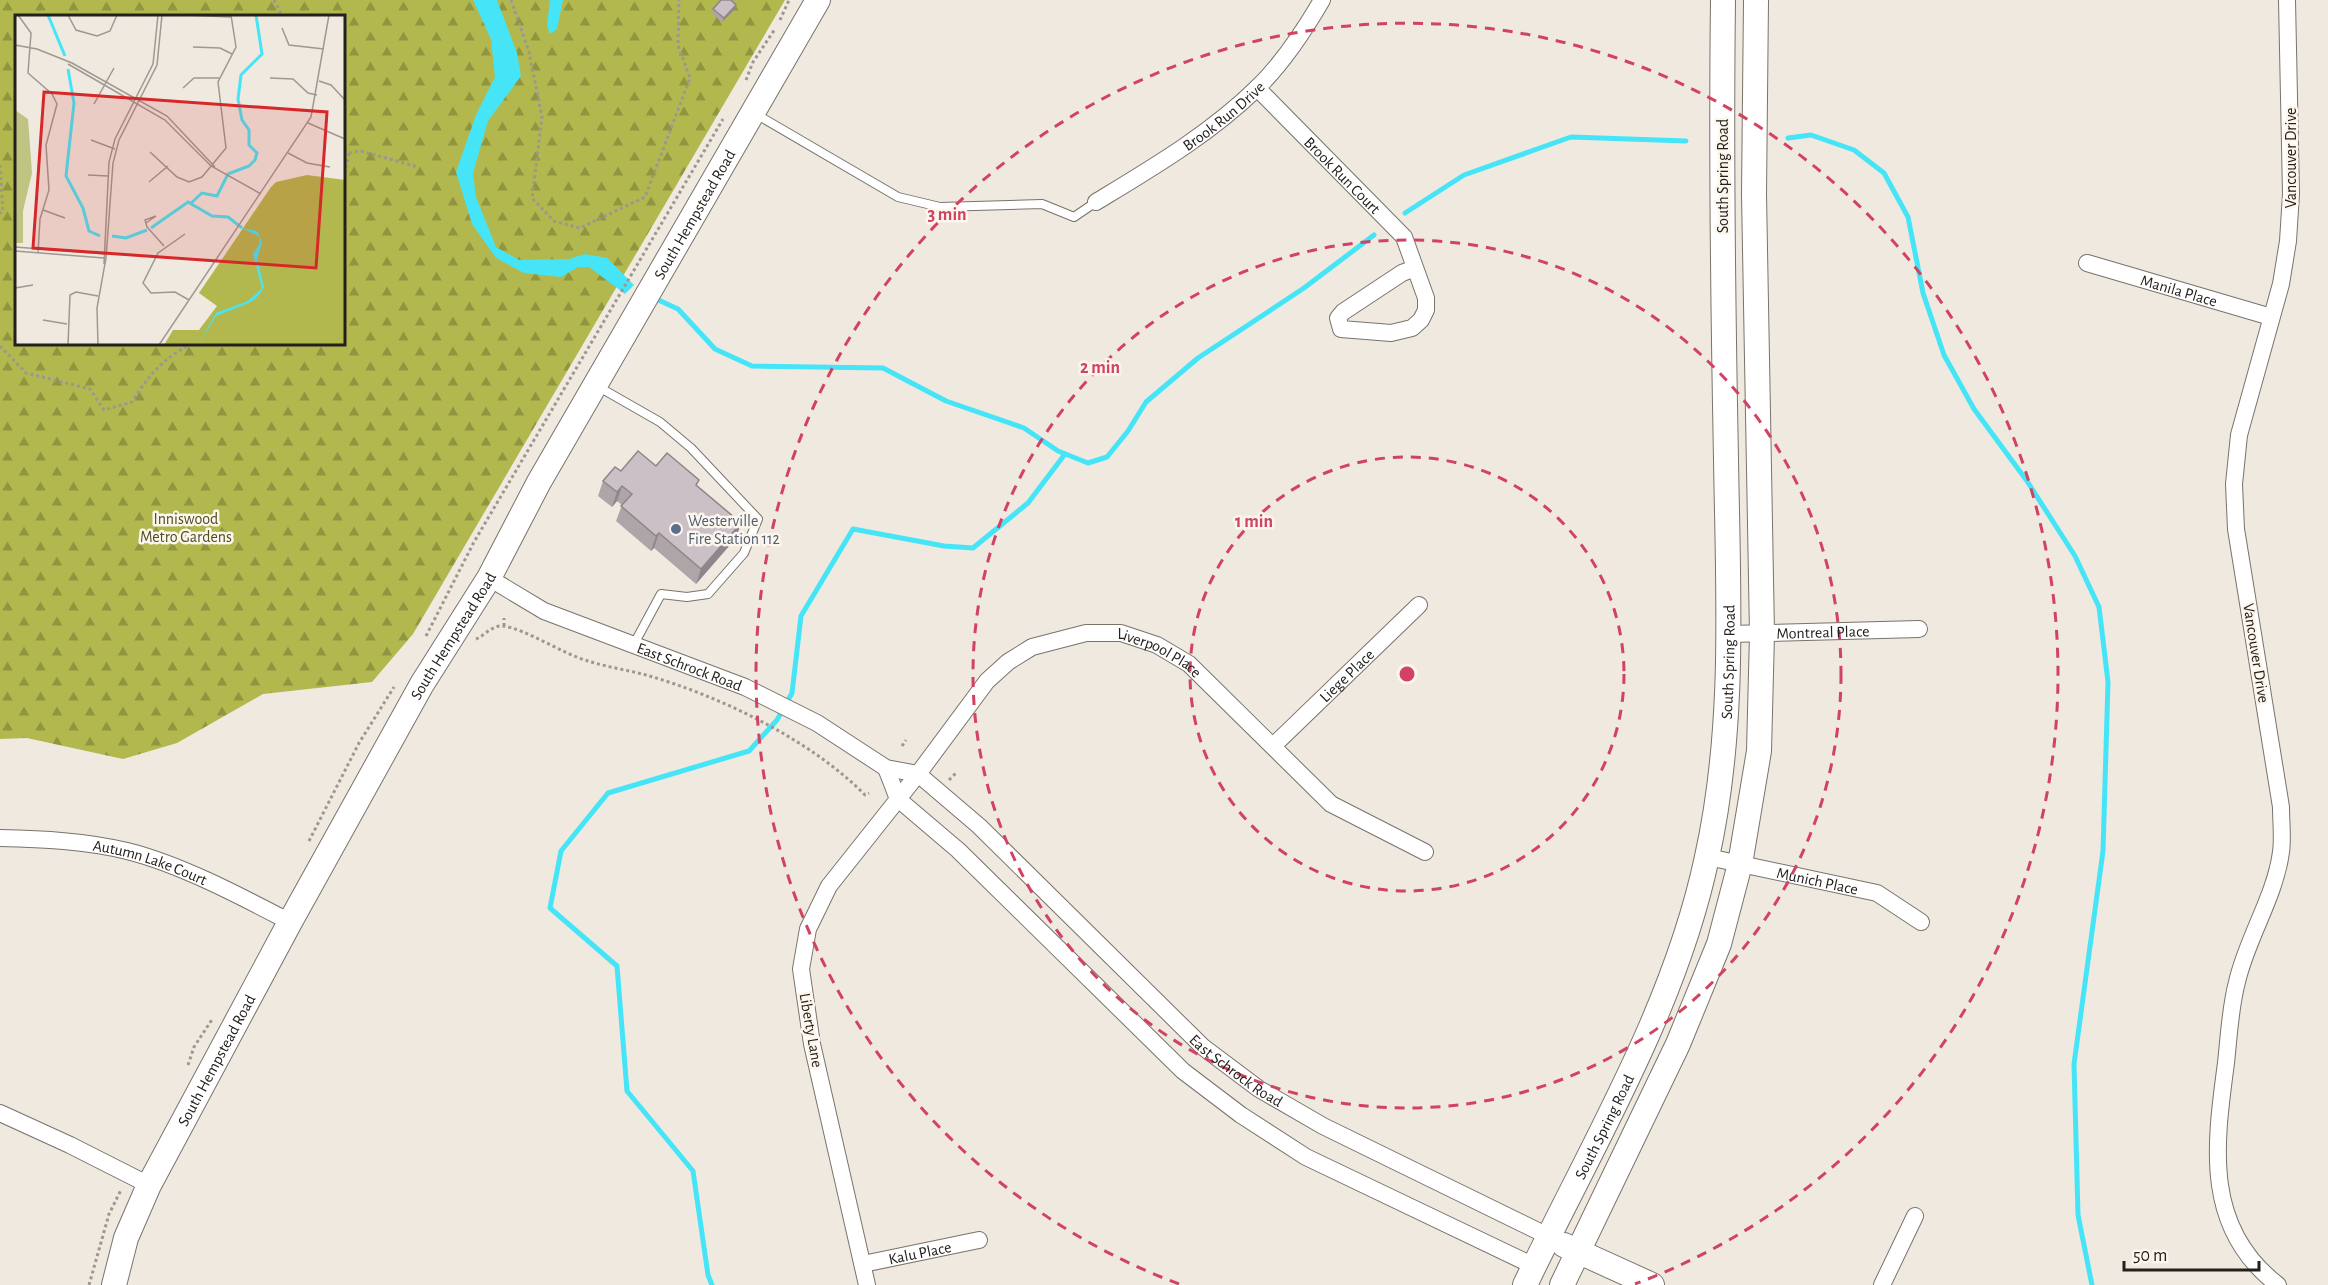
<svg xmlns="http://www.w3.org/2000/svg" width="2328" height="1285" font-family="'Alegreya Sans',sans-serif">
  <defs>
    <pattern id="forest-firs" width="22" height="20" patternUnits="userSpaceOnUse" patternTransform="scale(1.5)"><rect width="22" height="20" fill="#b2b84e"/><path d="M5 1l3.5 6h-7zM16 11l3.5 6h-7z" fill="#909540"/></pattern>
  </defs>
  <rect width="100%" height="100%" fill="#efe9e0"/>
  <path fill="url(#forest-firs)" fill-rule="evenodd" d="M0,0H785L413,634L372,682L263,694L177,743L123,759L27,738L0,739ZM16,16H344V344H16Z"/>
  <path fill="#45e5f7" d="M473,0H497L517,53L521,76L488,121L473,173L476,197L496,247L519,260L569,259L585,254L607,258L634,285L625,294L589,267H578L561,277L524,273L496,258L472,224L456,172L476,115L495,77L491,39Z
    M550,0H563L557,29L550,34L547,25Z"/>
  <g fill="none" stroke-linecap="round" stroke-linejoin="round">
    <path stroke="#45e5f7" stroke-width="5" d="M1788,138L1811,135L1854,150L1884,173L1908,217L1923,293L1944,355L1974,409L2027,481L2075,556L2099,607L2108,682L2103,851L2074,1064L2078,1215L2092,1285
      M1405,213L1464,175L1571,137L1686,141
      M654,298L678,309L715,349L752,366L883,368L946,401L1024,428L1058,451L1088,463L1107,457L1128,431L1146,402L1198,358L1304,288L1374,235
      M712,1285L708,1275L693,1171L627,1091L617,966L550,908L561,851L608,793L749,751L777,720L792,693L801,616L853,529L944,546L973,548L1028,503L1065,454"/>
    <defs>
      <path id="lane" d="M754,113L898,197L940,207L1042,204L1074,217L1096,202
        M597,386L660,422L691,448L758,519L744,553L708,594L687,597L661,594L634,644"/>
      <g id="street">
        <path id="s1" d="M1257,88L1404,237L1426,298V310L1421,320L1412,328L1391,333L1341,329L1338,318L1343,312L1402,273L1415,268"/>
        <path id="s2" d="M1096,202C1152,168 1210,134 1257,88C1283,63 1304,31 1322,0"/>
        <path id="s3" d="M2087,263L2271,317"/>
        <path id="s4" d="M489,578L544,611L745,687L817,723L886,768L918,774L979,826L1203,1047L1259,1089L1323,1126L1548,1236"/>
        <path id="s5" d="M1729,634L1919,629"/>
        <path id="s6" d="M1273,746L1419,605"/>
        <path d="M886,768L898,799L958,850L1183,1071L1241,1115L1306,1157L1534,1266"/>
        <path id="s7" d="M0,838C42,839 86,841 127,851C180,864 242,897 290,922"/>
        <path id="s8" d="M1708,857L1877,893L1921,922"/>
        <path d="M0,1113L70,1145L149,1185"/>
        <path id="s9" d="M863,1264L979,1240"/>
        <path id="s10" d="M867,1285L812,1044L801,969L808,929L829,886L918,774L987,681L1008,662L1032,647L1086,633H1121L1157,645L1189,664L1331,804L1425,852"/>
        <path d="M1882,1285L1915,1216"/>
        <path d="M2278,1285C2203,1228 2215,1145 2226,1063C2229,1036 2230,1008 2237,982C2247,938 2275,897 2281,852C2283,838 2281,822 2281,807L2236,529L2234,484L2239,435L2281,284L2288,241L2291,194L2287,0"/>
      </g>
      <g id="secondary">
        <path d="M1564,1245L1652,1285"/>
        <path id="s11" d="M114,1285L126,1238L149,1185L290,922L422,684L489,578L539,482L818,0"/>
        <path id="s12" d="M1525,1285C1591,1146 1675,1009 1707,857C1736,726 1728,592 1726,459C1723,306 1721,153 1723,0"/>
        <path d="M1562,1285L1678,1044L1719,944L1740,864L1759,751L1762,634L1754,194L1756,0"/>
      </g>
    </defs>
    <use href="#lane" stroke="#79736c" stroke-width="10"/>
    <use href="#street" stroke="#79736c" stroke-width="18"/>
    <use href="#secondary" stroke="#79736c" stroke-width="26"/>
    <path stroke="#9c9790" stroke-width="3" stroke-dasharray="3 3" stroke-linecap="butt" d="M274,0L282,16
      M511,0L529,52L542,117L532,198L554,221L580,228L645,197L690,78L678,45L679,0
      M780,20L789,0
      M746,80L753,62L775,29
      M344,150L349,153L344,177
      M349,153L361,151L418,167
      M0,165L3,211L0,213
      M0,346L26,373L90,389L104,410L132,402C147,377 165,356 192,344
      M504,626V618
      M426,636L474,542L723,119
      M476,639C484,636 492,625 503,626C526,629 563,654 588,661C607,667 627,670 646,675C720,696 811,740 865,795L869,793
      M902,746L906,740
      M949,780L956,773
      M309,841L359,743L394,687
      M188,1065L194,1047L213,1018
      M89,1285L109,1214L121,1190"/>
    <use href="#lane" stroke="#fff" stroke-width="8"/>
    <use href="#street" stroke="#fff" stroke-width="16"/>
    <use href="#secondary" stroke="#fff" stroke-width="24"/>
  </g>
  <path fill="#aea5a9" d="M736,5L735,9L722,22L712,13L713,9Z
    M656,466L697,486L741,523L736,538L696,584L654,548L651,551L616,521L622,505L617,501L612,507L598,496L603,481L621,471Z"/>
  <path fill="#8d868a" d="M736,5L735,9L722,22L724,18Z
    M622,486L617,501L612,507L617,492Z
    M741,523L736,538L696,584L701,569Z
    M659,533L654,548L651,551L656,536Z"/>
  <path fill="#cac0c5" stroke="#8d868a" stroke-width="1.5" d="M721,0H731L736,5L724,18L713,9Z
    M638,451L656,466L667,453L699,480L696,485L741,523L701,569L659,533L656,536L621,506L632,494L622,486L617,492L603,481L615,467L621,471Z"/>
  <g fill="none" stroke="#d24262" stroke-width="3" stroke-dasharray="10 8">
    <circle cx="1407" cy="674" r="217"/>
    <circle cx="1407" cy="674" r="434"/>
    <path d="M1179 1284A651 651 0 1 1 1635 1284"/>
  </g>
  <circle fill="#5c6f8a" stroke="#fdf6ed" stroke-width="2" cx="676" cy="529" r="6"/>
  <g text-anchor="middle" stroke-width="5" stroke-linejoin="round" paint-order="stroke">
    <g font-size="16" fill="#23211d" stroke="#fdf6ed">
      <text dy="6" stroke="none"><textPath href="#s2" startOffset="154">Brook Run Drive</textPath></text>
      <text transform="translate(2290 158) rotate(-90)" y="6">Vancouver Drive</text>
      <text dy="6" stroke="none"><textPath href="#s1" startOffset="122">Brook Run Court</textPath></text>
      <text transform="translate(1722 176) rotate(-90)" y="6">South Spring Road</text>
      <text dy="6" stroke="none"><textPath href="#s11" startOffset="1220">South Hempstead Road</textPath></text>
      <text dy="6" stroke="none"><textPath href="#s3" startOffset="96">Manila Place</textPath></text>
      <text dy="6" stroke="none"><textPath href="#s5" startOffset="94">Montreal Place</textPath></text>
      <text dy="6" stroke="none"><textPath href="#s11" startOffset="734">South Hempstead Road</textPath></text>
      <text transform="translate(2257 653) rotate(81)" y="6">Vancouver Drive</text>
      <text dy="6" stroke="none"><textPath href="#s10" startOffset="861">Liverpool Place</textPath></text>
      <text dy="6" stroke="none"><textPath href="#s12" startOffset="663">South Spring Road</textPath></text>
      <text dy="6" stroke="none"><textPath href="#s4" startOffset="220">East Schrock Road</textPath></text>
      <text dy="6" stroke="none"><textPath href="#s6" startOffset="102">Liege Place</textPath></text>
      <text dy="6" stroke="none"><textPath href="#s7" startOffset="153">Autumn Lake Court</textPath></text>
      <text dy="6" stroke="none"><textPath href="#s8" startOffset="112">Munich Place</textPath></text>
      <text transform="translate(812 1030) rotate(80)" y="6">Liberty Lane</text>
      <text dy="6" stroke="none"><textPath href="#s11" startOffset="248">South Hempstead Road</textPath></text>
      <text dy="6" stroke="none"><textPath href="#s4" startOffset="910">East Schrock Road</textPath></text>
      <text dy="6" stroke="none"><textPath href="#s12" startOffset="177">South Spring Road</textPath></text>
      <text dy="6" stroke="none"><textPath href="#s9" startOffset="58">Kalu Place</textPath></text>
    </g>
    <g font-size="16" fill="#4d4f24" stroke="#fdf6ed">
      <text x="186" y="524">Inniswood<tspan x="186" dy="18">Metro Gardens</tspan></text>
    </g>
    <g font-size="16" fill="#4e5e75" stroke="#fdf6ed" text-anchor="start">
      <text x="688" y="526">Westerville<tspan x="688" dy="18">Fire Station 112</tspan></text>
    </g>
  </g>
  <g transform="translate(15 15)">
    <rect width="330" height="330" fill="#efe9e0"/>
    <path d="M292,160L330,165V330H149L158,315H184L202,291L184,278L256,172L261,167Z" fill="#b2b84e"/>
    <path d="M0,95L13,104L17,158L8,196V228H0Z" fill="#bfc482"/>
    <path d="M226,213L239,215L243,217L245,222L247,228L242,244L249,272L244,280L236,287L201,301L183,330L201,298L233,286L247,273L238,239L245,228L244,221Z" fill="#45e5f7"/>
    <path fill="none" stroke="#45e5f7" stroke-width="3" d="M33,0L50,41M53,54L59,88L51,161L68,193L74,216L85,221M175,189L187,178L202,181L213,159L234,151L240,145L242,138L234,130V115L227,105L223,84L226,60L247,39L241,0M136,213L173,187L197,201L213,202L227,213M97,221L111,223L132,215"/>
    <path fill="none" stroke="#9d9992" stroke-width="1.5" d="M3,0L16,18L13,58L37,79L42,89L31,130L34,175L25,204L23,238M53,0L61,15L82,21L95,16L102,0M170,0L216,2M267,13L274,30L309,34M0,30L22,34L57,48L152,101L200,152M178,32L205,33L217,39M53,49L150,105L196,151L246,179M255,63L278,64L293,78L302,80M304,66L316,70L330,85M168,73L179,63H204M79,89L99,53M293,108L330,124M76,125L100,134M135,137L162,162L174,167L187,162L211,133L203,67L221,32L216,0M273,138L292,148L315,152M73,160L93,161M134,167L153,151M28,195L50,203M131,208L141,201L130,205L132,212L149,231M170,219L143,238L128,268L136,278L160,277L174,285M0,232L91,239M0,236L89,243M89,249L94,147L100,124L138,49L143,0M0,273L18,270M28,305L52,309M53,330L55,280L61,277L83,281M83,330L82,293L91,243L98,148L104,125L142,50L147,0M144,330L296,102L314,0"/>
    <path fill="#d62828" fill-opacity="0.15" stroke="#d62828" stroke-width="3" d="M29,77L312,97L301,253L18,233Z"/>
    <rect width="330" height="330" fill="none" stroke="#23211d" stroke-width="3"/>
  </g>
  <circle cx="1407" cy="674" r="9" fill="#d24262" stroke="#fdf6ed" stroke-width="3"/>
  <g font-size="18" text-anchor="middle" font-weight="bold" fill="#d24262" stroke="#fdf6ed" stroke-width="5" stroke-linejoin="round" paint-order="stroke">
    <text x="947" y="220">3 min</text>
    <text x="1100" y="373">2 min</text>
    <text x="1254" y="527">1 min</text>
  </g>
  <path d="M2124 1261v9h135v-9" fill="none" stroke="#23211d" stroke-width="3"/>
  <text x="2133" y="1261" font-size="18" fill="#23211d" stroke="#fdf6ed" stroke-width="4.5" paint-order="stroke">50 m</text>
</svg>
